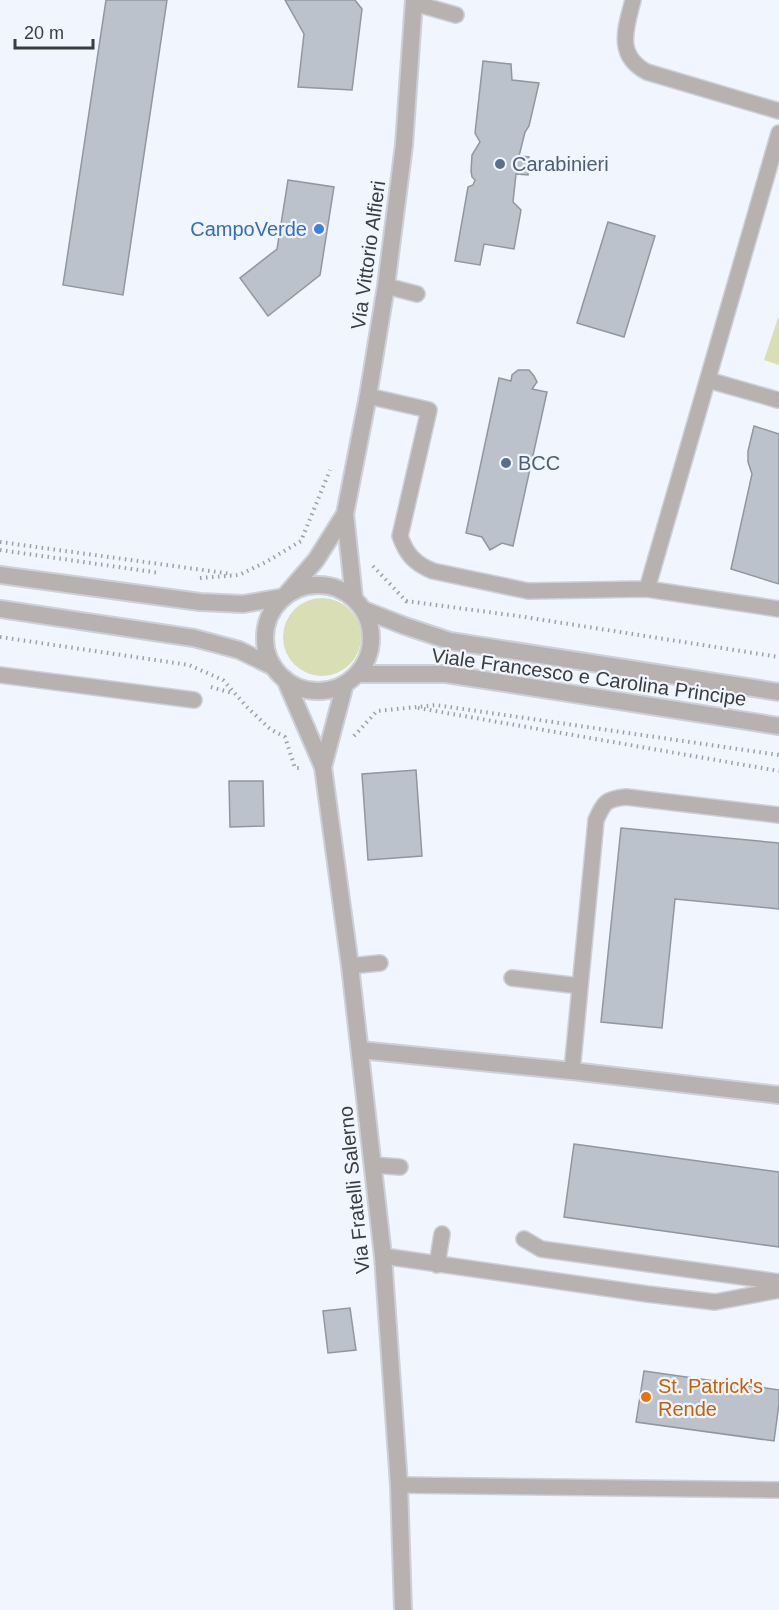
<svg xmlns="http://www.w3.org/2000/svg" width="779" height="1610" font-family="Helvetica,sans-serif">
  <rect width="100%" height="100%" fill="#f0f5fe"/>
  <path fill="#d9deb4" d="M778,318H779V365L764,360Z
    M283 637a39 39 0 1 1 78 0a39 39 0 1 1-78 0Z"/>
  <path fill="#bbc2cc" stroke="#9097a0" stroke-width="1.5" d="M106,0H167L123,295L63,285Z
    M285,0H355L362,9L352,90L298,87L304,34Z
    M483,61L511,64L512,80L539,83L529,126L525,132L519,156L529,157L528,175L516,174L513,202L521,210L514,249L484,244L480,265L455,261L468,187L473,185L475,180L472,177L471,171L472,155L480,142L475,133Z
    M288,180L334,187L320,275L268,316L240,278L277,249Z
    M608,222L655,236L624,337L577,323Z
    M518,370H529L534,376L537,382L532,389L547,392L513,546L502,543L490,550L482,537L466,533L499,378L511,381L512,375Z
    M754,426L779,434V584L731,569L752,474L748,462V451Z
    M416,770L422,856L368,860L362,774Z
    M229,781H263L264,826L230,827Z
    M621,828L779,843V909L675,899L662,1028L601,1022Z
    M574,1144L779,1172V1247L564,1217Z
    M350,1308L356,1350L328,1353L323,1311Z
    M644,1371L779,1390V1404L774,1441L636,1422Z"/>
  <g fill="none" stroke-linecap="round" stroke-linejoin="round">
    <defs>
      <path id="service" d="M633,0C626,28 615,55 647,72L779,111
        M414,3L456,15
        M386,286L417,294
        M708,380L778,400
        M368,396L429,410L400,536C406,554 415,564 433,571L528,591L647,589L779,609
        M647,589L779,133
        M0,675L194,700
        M350,966L380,963
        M512,978L580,986
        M572,1071L596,820C604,802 606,799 626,797L779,815
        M373,1165L400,1167
        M524,1239L541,1249L779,1282
        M383,1256L647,1294L715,1302L779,1290
        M437,1265L442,1234
        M399,1485L779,1490"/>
      <path id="minor" d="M284,597L316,560L345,514
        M354,598L345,514L368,396L386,286L404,145L414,0
        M360,1050L572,1071L779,1095"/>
      <path id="tertiary" d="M0,575L200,602L243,604L284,597
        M265 638a53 53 0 1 1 106 0a53 53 0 1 1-106 0Z
        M0,609L194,638L239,650L274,667
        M364,610L405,626L450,641L779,692
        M357,674H446L779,726
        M285,679L323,767L350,966L383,1256L399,1485L403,1610
        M323,767L345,684"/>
    </defs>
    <use href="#service" stroke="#ccd0d8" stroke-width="18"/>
    <use href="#minor" stroke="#ccd0d8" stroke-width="20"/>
    <use href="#tertiary" stroke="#ccd0d8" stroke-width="20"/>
    <path stroke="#9ca0a7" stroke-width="4" stroke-dasharray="1.5 4.5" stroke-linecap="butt" d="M0,542L232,574
      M0,550L160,573
      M373,566L407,602
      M200,578L239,575L266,562L301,541L330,470
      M406,601L518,616L779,657
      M0,637L189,665L223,680L247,707L270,729L285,737L295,768H302
      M211,687L232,693
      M418,708L779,771
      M354,736L377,711L436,705L779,755"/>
    <use href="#service" stroke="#b7b1b0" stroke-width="15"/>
    <use href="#minor" stroke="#b7b1b0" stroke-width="16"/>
    <use href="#tertiary" stroke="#b7b1b0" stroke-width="16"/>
  </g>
  <g fill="#5c6f8a" stroke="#f0f5fe" stroke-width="2">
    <circle cx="500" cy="164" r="6"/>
    <circle cx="506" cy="463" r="6"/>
  </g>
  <circle fill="#3f7fe0" stroke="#f0f5fe" stroke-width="2" cx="319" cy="229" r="6"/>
  <circle fill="#e8710a" stroke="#f0f5fe" stroke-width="2" cx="646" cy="1397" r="6"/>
  <g text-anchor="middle" stroke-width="4.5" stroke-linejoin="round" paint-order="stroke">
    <g font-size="20" fill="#4e5e75" stroke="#f0f5fe" text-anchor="start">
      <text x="512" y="171">Carabinieri</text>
      <text x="518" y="470">BCC</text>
    </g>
    <g font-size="20" fill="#366cbe" stroke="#f0f5fe" text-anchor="end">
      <text x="307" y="236">CampoVerde</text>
    </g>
    <g font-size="20" fill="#3a3c40" stroke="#f0f5fe">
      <text transform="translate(368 255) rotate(-82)" y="7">Via Vittorio Alfieri</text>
      <text transform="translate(589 677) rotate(8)" y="7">Viale Francesco e Carolina Principe</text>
      <text transform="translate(354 1190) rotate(-96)" y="7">Via Fratelli Salerno</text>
    </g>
    <g font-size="20" fill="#c56008" stroke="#f0f5fe" text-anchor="start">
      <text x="658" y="1393">St. Patrick's<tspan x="658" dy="23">Rende</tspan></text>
    </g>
  </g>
  <path d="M15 39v9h78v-9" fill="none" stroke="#3a3c40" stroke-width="3"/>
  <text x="24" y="39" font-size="18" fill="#3a3c40" stroke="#f0f5fe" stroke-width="4.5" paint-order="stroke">20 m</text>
</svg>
